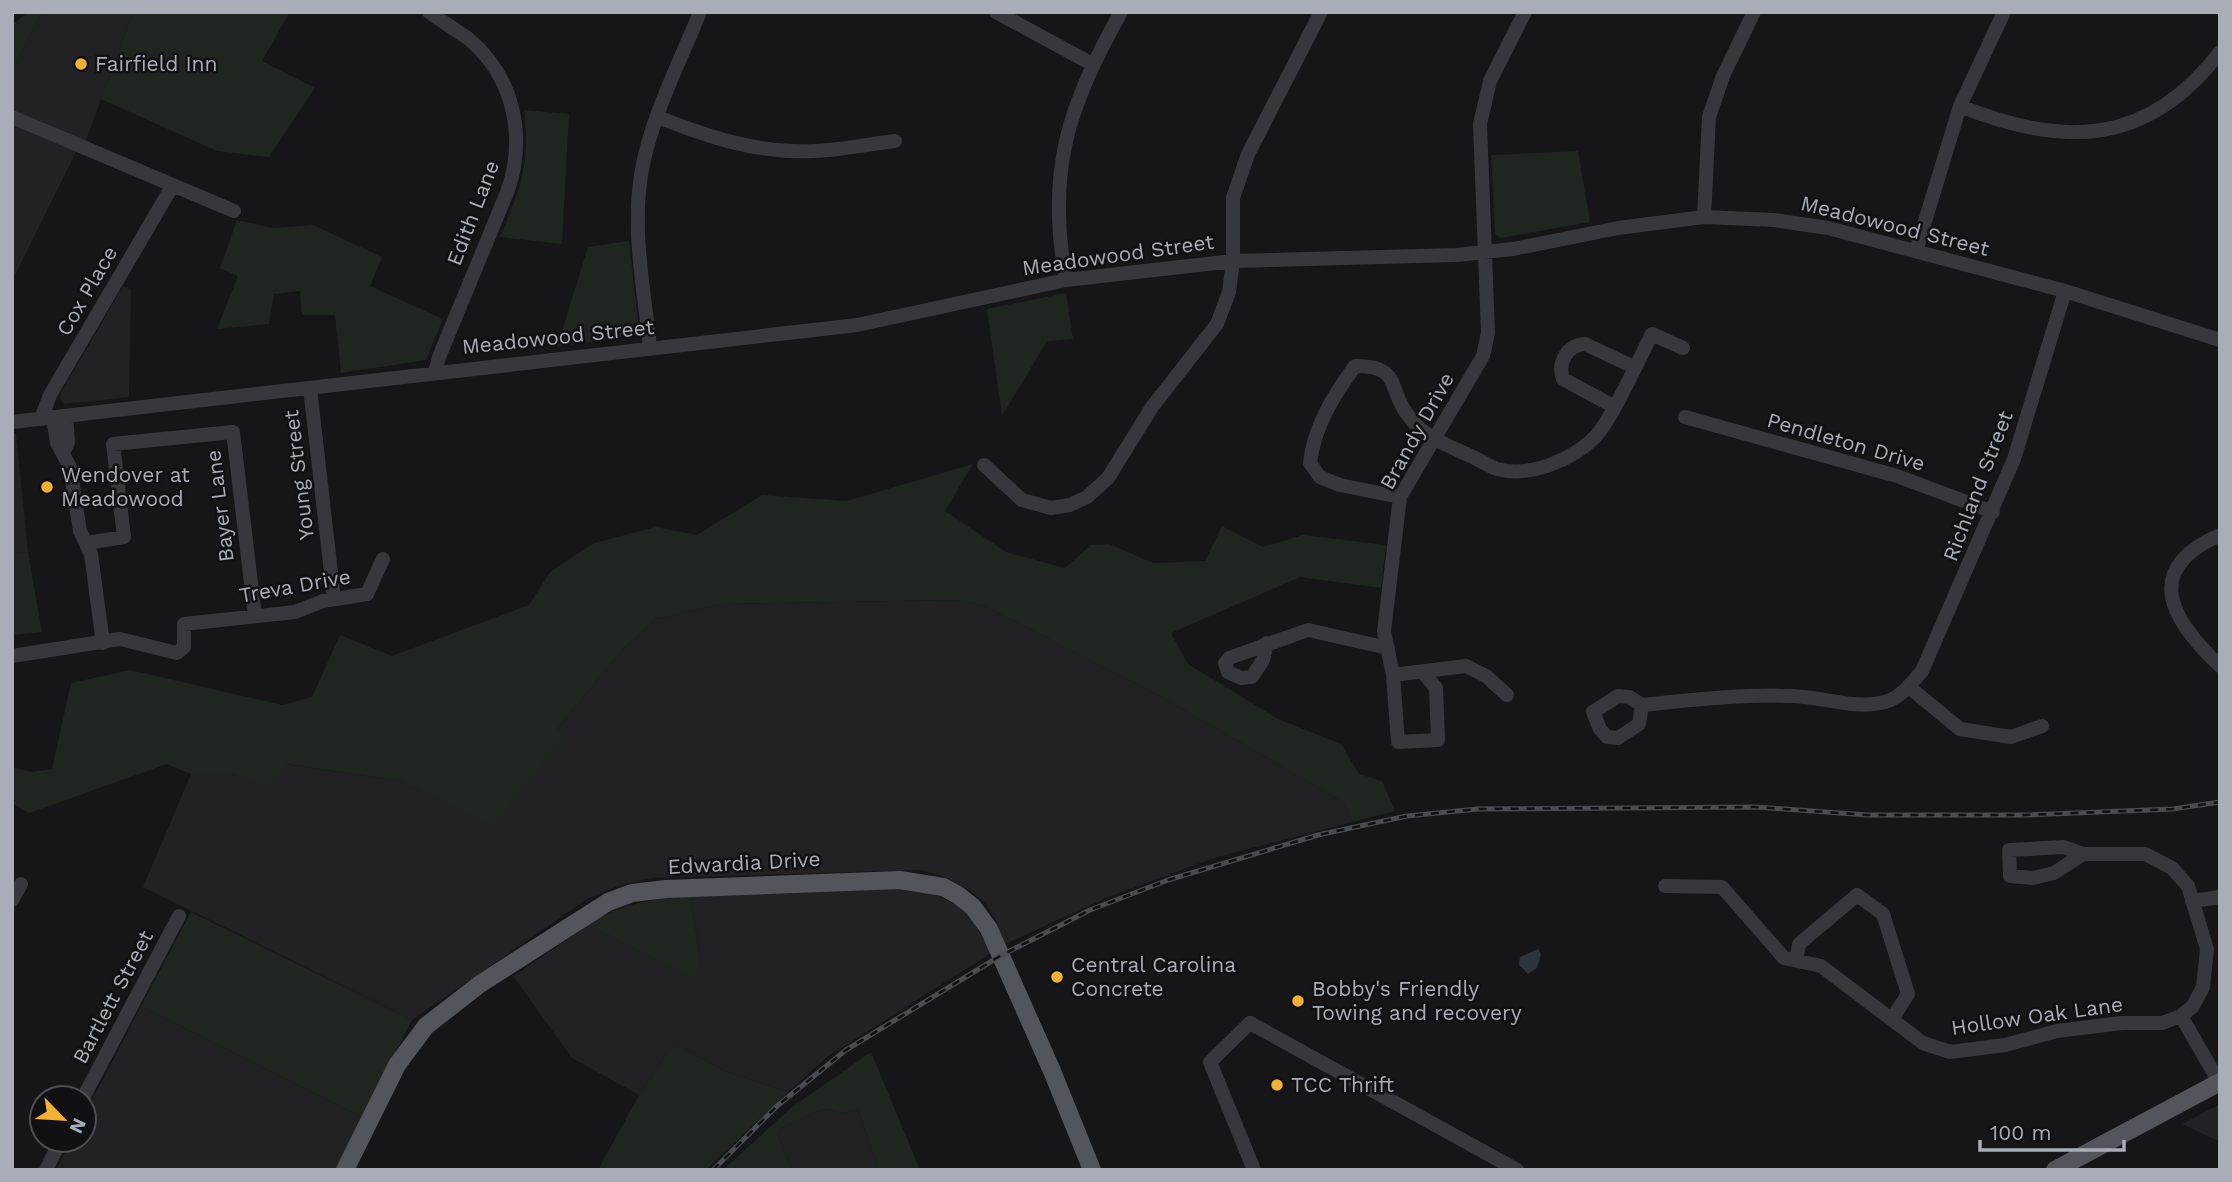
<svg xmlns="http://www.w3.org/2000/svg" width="2232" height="1182" font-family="'Work Sans',sans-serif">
  <rect width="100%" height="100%" fill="#161618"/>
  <path fill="#222225" d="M42,12H133L85,143L12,109V72Z
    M12,124L76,152L12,281Z
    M123,286L131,289L129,397L64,404L60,399L61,393Z
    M12,434H16L28,552L12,554Z
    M957,600L985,606L1162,697L1343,802L1352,822L1214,858L1108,897L1005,944L996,920L985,903L968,889L942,876L921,870L653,878L620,885L587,899L412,1020L143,887L191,774H232L268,788L286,764L399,781L493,826L565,736L557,729L623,649L656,619L722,604Z
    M903,888L925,891L960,906L973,921L991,953L827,1057L788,1092L725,1071L674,1043L639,1095L572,1058L513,976L589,925L693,978L700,961L691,895Z
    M141,1006L362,1117L336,1170H56L71,1140H84V1116Z
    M2220,1104V1142L2182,1124Z
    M824,1109L841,1113L858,1109L879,1170H792L777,1133L782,1127Z"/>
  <path fill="#1e261f" d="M28,12H42L12,72V25Z
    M133,12H290L262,61L315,88L269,157L217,151L101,99Z
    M524,110L569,114L562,244L500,237C521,187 530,166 524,110Z
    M1578,151L1590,222L1500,238L1495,234L1491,155Z
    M237,220L273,228L313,225L382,257L370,286L443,319L426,360L341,373L335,315H302L300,291L274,294L269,324L217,329L238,276L220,268Z
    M629,241L639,330L636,335L557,347L588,247Z
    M1066,293L1073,339L1047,341L1002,416L987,309Z
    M973,464L945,511L1006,552L1065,568L1091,545L1109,544L1153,563L1205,561L1222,526L1263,547L1303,535L1386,545L1381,588L1300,577L1171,633L1188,664L1278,719L1341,744L1359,774L1382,781L1395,811L1352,822L1343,802L1162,697L985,606L957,600L722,604L656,619L623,649L557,729L566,736L493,827L399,781L287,764L268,789L232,774H191L167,764L29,813L12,803V767L32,772L52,769L71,683L130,670L282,705L312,697L340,635L392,656L529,605L550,572L594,543L656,527L697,535L762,495L847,501Z
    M28,552L42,632L12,635V554Z
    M691,895L700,961L694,979L589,925C621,903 653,899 691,895Z
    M191,912L412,1020L362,1117L141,1006Z
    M674,1043L725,1071L788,1092L706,1170H598L639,1095Z
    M871,1052L920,1170H879L858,1109L841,1113L824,1109L782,1127L777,1133L792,1170H723L792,1107Z"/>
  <path fill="#2c353c" d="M1538,949L1541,954L1537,968L1528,974L1519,965L1520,957Z"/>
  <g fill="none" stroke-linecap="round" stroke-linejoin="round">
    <path stroke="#37383d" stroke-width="14" d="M429,12C442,22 457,30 470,40C514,78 526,136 508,190L439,357L435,373
      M996,12L1092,64
      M1960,106C2064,148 2148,146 2220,52
      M12,117L234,211
      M658,117C708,137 759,154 815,151C841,150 869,144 895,141
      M1704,217L1709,117L1723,76L1754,12
      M1916,251L1960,106L2004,12
      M1066,280C1046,171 1068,107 1121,12
      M650,347C644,290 632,232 641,175C650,119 679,64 700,12
      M310,388L334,599
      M1613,406L1563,379C1557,363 1567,345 1585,344L1634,367
      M53,417L57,443L70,467L80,531L91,554L103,643
      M1685,417L1897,476L1993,512
      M41,419L50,395L173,185
      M12,422L857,325L1066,280L1233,261L1456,255L1513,249L1618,228L1704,217L1774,220L1828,228L2065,291L2220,340
      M64,451L68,442L66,416
      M984,465L1022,500L1051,508L1070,505L1087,497L1108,478L1152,407L1217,324L1229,292L1233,261V198L1248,154L1321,12
      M1400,497L1340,485L1320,477L1310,463C1314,427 1333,396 1355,366C1404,366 1386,390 1410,418C1426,438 1451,447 1473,457C1481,461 1489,466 1497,469C1530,478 1572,460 1595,437C1611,421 1640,357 1652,334L1683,348
      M2220,535C2140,570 2172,621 2220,666
      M87,543L124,537L113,444L233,432L255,616
      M1267,643L1263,660L1252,677L1241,678L1228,672L1225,663L1229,658L1308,630L1388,648
      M12,656L120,639L177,653L184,647V624L295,612L323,601L367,594L383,559
      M1423,672L1436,688L1438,740L1398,742L1393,675L1384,631L1400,497L1483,356L1488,333L1480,124L1490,81L1525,12
      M1393,675L1466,666L1486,676L1507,695
      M1909,687L1960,729L2011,737L2042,726
      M1618,696L1629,697L1642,705L1639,724L1618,738L1607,737L1600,729L1593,712Z
      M1642,705C1692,700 1743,694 1793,696C1823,697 1855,710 1885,702C1901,697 1911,684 1922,671L2014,459L2065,291
      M1665,886L1722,887L1784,958L1821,966L1923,1043L1950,1052L2005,1045L2057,1031L2122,1023H2162L2181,1016L2193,1006L2203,987L2207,949L2188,886L2172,868L2145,854H2083L2054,873L2033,878L2010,876L2009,850L2064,847L2083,854
      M12,900L21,884
      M2192,901L2220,897
      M1796,960L1799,944L1857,895L1883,914L1908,994L1892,1019
      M2181,1016L2219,1082
      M83,1098L179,916
      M46,1170L61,1140
      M1254,1170L1210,1062L1250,1023L1517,1170"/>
    <path stroke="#53555c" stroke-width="18" d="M345,1170L397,1065L426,1026L480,984L608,902L632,893L666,889L900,880L943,887L958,895L973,907L989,929L1052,1071L1092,1170
      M2055,1170L2220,1082"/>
    <defs>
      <path id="rail" d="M713,1170L777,1106L846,1050L1000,956L1090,910L1168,880L1318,835L1407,816L1478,809L1756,807L1867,815H2025L2173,809L2220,802"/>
    </defs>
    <use href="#rail" stroke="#4a4c52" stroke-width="5"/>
    <use href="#rail" stroke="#111113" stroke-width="2.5" stroke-dasharray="8" stroke-linecap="butt"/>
  </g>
  <g fill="#f2b134" stroke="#111113" stroke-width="2.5">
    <circle cx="81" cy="64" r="7"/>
    <circle cx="47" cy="487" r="7"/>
    <circle cx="1057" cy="977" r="7"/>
    <circle cx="1298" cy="1001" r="7"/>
    <circle cx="1277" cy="1085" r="7"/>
  </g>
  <g text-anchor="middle" stroke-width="5" stroke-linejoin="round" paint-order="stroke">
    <g font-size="21" fill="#a8adb8" stroke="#111113" text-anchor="start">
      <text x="95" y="71">Fairfield Inn</text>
      <text x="61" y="482">Wendover at<tspan x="61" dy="24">Meadowood</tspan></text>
      <text x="1071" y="972">Central Carolina<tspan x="1071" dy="24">Concrete</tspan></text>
      <text x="1312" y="996">Bobby's Friendly<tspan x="1312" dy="24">Towing and recovery</tspan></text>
      <text x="1291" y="1092">TCC Thrift</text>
    </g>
    <g font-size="21" fill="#a8adb8" stroke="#111113">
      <text transform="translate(473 213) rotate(-69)" y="7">Edith Lane</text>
      <text transform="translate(1895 226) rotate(14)" y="7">Meadowood Street</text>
      <text transform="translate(1118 255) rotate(-8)" y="7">Meadowood Street</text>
      <text transform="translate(87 291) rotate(-60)" y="7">Cox Place</text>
      <text transform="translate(558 337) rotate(-6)" y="7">Meadowood Street</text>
      <text transform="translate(1417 431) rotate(-61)" y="7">Brandy Drive</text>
      <text transform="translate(1846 442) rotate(16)" y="7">Pendleton Drive</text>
      <text transform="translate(299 475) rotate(-97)" y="7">Young Street</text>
      <text transform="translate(1978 486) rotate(-69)" y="7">Richland Street</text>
      <text transform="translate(220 506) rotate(-97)" y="7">Bayer Lane</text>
      <text transform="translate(295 586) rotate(-10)" y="7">Treva Drive</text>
      <text transform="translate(744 863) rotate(-3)" y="7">Edwardia Drive</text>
      <text transform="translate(113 997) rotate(-62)" y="7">Bartlett Street</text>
      <text transform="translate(2037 1016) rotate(-8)" y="7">Hollow Oak Lane</text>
    </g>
  </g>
  <rect width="2232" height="1182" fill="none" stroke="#a8adb8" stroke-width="28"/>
  <g transform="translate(63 1119) rotate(115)"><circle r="33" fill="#111113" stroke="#4d4f55" stroke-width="2"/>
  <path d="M0-5L12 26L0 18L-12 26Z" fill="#f2b134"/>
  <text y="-10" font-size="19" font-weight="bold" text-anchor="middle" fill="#a8adb8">N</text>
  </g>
  <path d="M1980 1140v10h144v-10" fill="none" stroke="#a8adb8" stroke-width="3.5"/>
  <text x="1990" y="1140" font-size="21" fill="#a8adb8" stroke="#111113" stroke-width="5" paint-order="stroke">100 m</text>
</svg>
